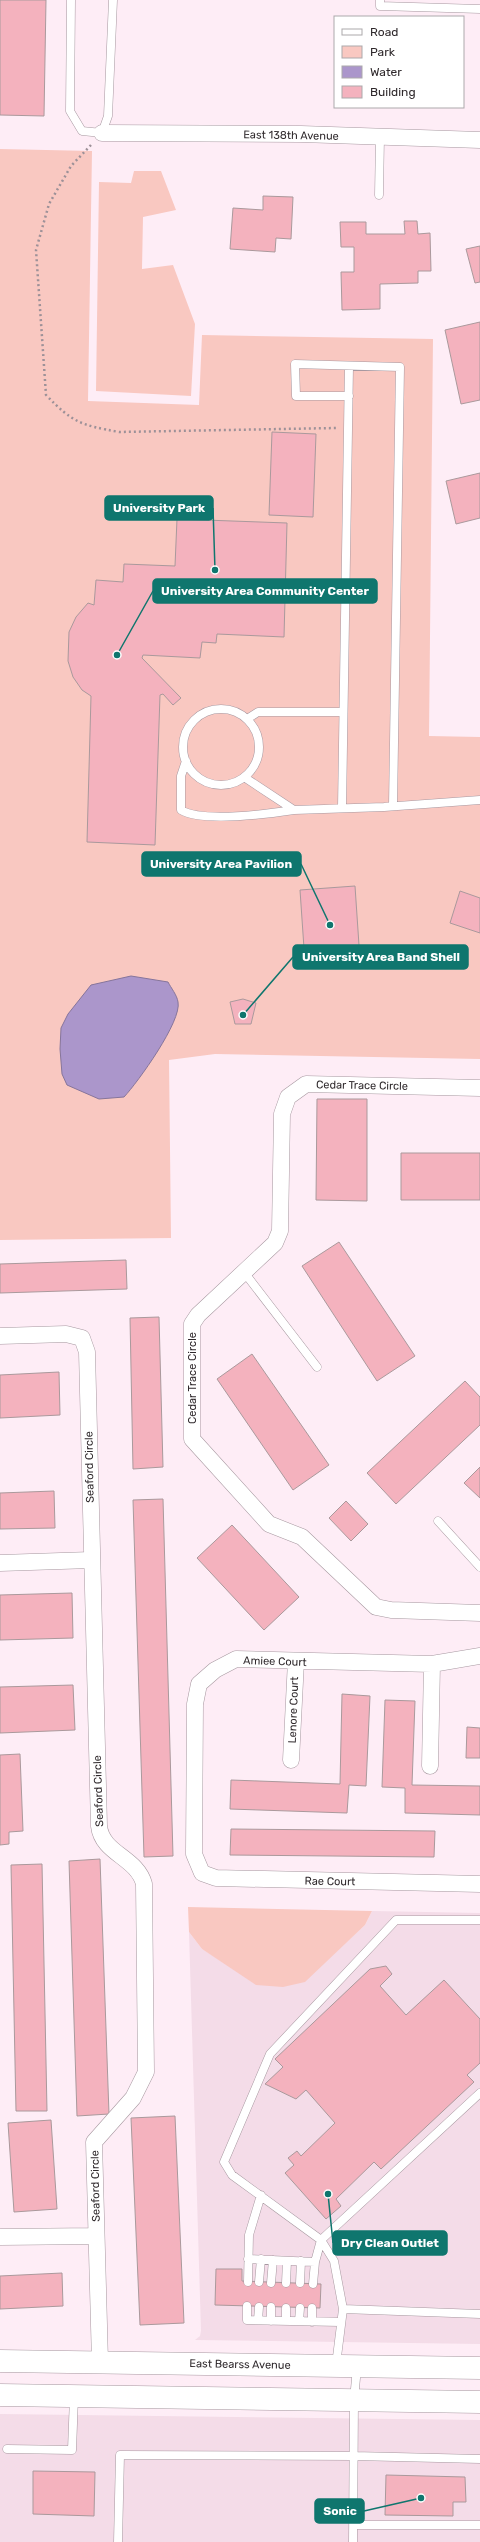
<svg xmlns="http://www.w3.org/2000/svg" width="480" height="2542" font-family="Rubik,sans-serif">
  <rect width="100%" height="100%" fill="#feedf6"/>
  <path fill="#f4dce8" d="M372,1911L480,1913V2344L195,2340L200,2336L201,2331L189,1932L202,1949L220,1960L323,1964L365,1925Z
    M0,2414L480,2420V2542H0Z"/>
  <path fill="#f9c8c1" d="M0,149L92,151L88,401L199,405L202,335L433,339L429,736L480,737V1059L215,1054L169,1060L171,1238L0,1240Z
    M134,171H161L176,210L143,217L142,269L173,265L195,324L191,396L96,391L99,182L131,183Z
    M188,1907L372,1911L365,1925L305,1982L283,1987L256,1985L202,1949L189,1932Z"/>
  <path fill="#ab96cb" stroke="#86759b" d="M131,976L168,982C171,988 177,995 178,1002C182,1021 138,1082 124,1097L99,1099L67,1085L62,1074L60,1049L61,1028L68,1014L91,985Z"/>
  <path fill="#f4b2be" stroke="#aa999c" d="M0,0H46L44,116L0,115Z
    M263,196L293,197L291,239L276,238L275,252L230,249L233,208L263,210Z
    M404,221H417L418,234L430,233L431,271H418V283L380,284V309L342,310L341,272H354V247H341L340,222H366V234H405Z
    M480,246V282L475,283L466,249Z
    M480,322V400L461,404L445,330Z
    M272,432L316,434L313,517L269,515Z
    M480,473V518L456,524L446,481Z
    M177,519L287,523L284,637L217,634L216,643L202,642L200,658L143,655L142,658L181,698L173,705L163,694L160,695L155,845L87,842L91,696L82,690L73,677L68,661L69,632L76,617L88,603L94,605L96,580L123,582L124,564L175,566Z
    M355,886L360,960L305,963L300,890Z
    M460,891L480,898V933L450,923Z
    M243,999L256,1003L251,1024H235L230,1002Z
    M317,1099H367V1201L316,1200Z
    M401,1153H480V1200H401Z
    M339,1242L415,1356L377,1381L302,1266Z
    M126,1260L127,1289L0,1293V1264Z
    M159,1317L163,1467L133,1469L130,1318Z
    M252,1354L329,1465L293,1490L217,1379Z
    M59,1372L60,1415L0,1418V1375Z
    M465,1381L480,1397V1425L396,1504L367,1473Z
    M480,1467V1498L464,1483Z
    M54,1491L55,1528L0,1529V1493Z
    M163,1499L173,1856L144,1857L133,1500Z
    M346,1501L368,1524L351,1541L329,1518Z
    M232,1525L299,1597L264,1630L197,1558Z
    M72,1593L73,1638L0,1640V1595Z
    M73,1685L75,1730L0,1733V1687Z
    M342,1694L370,1696L366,1786L349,1785L347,1813L230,1809L231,1780L340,1784Z
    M385,1700L415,1701L412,1785L480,1786V1815L405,1813V1788L382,1787Z
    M467,1727L480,1728V1758H466Z
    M20,1754L23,1831L9,1832V1844L0,1845V1755Z
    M231,1829L435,1831L434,1857L230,1855Z
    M100,1859L109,2114L77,2116L69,1861Z
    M42,1864L47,2111H16L11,1865Z
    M386,1966L392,1974L380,1986L406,2015L444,1980L480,2019V2063L467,2075L474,2082L381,2169L374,2162L336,2199L341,2206L326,2219L285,2173L294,2165L288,2158L297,2151L301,2156L335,2123L306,2090L296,2099L265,2084L283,2067L275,2059L370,1969Z
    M175,2116L184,2323L140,2325L131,2118Z
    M51,2120L57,2209L14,2212L8,2123Z
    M216,2269H242V2281L321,2284L320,2308L215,2305Z
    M62,2273L63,2306L0,2309V2276Z
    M33,2471L95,2472L94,2516L33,2514Z
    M386,2475L465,2477L466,2502H453V2516L385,2515Z"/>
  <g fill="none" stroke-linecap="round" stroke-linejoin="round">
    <defs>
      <path id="lane" d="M71,0L70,111L82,131L102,133L108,116L113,0
        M380,0V6L480,9
        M379,195L380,137
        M349,396H296L295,364L400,367L393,806
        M183 747a38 38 0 1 1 76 0a38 38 0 1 1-76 0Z
        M247,719L258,712H343
        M186,761L181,776V810C203,823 267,814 294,810
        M244,777L294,810L384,807L480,800
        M342,808L349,366
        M244,1272L317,1367
        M438,1521L480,1567
        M248,2259L315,2262
        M248,2282L249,2235L261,2195
        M259,2282L261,2259
        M271,2283L273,2260
        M286,2283L287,2261
        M300,2283L301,2261
        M313,2284L315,2262L321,2240L232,2175L224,2162L270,2054L396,1920H480
        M247,2306V2320L340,2322
        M286,2308V2321
        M343,2309L480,2314
        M258,2320L259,2307
        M271,2321V2307
        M299,2321L300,2308
        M312,2322V2308
        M336,2365L343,2309L334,2261L321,2240L480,2093
        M7,2449L72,2450L74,2397
        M354,2525H480
        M118,2542L120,2455L354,2456L480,2459
        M353,2542L354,2400L357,2367"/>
      <path id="street" d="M102,133L301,134L480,140
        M480,1088L306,1084L288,1097L282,1114L280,1231L275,1243L198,1315L192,1324V1439L269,1524L302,1537L376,1607L391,1610L480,1613
        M0,1336L66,1334L82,1338L87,1352L99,1826C102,1854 137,1857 144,1884L146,2072L133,2098L94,2142L100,2362
        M0,1563L91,1560
        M480,1656L432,1664L236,1659L215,1670L199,1684L195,1704L194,1854L202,1873L216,1878L480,1884
        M291,1760L296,1661
        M430,1766L432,1664
        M0,2237L96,2236"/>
      <path id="secondary" d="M0,2361L480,2368
        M0,2395L480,2402"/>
    </defs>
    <use href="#lane" stroke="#a798a0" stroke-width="9"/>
    <use href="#street" stroke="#a798a0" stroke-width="17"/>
    <use href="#secondary" stroke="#a798a0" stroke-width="23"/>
    <path stroke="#9d9198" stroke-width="2.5" stroke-dasharray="2 3" stroke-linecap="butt" d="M91,145L71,166L49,204L36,250L46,395C73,423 81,425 119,432L336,428"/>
    <use href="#lane" stroke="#fff" stroke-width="8"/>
    <use href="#street" stroke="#fff" stroke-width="16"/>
    <use href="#secondary" stroke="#fff" stroke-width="22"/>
  </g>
  <g text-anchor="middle" stroke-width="3.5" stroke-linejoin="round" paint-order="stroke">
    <g font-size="11" fill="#2f292c" stroke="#fff">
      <text transform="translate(291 135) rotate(1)" y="4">East 138th Avenue</text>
      <text transform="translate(362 1085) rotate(1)" y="4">Cedar Trace Circle</text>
      <text transform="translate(192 1378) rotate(-90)" y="4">Cedar Trace Circle</text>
      <text transform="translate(89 1467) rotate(-91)" y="4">Seaford Circle</text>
      <text transform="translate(275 1661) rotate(2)" y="4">Amiee Court</text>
      <text transform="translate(293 1710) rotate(-88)" y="4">Lenore Court</text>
      <text transform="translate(98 1791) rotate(-92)" y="4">Seaford Circle</text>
      <text transform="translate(330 1881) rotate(1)" y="4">Rae Court</text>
      <text transform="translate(95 2186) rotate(-91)" y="4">Seaford Circle</text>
      <text transform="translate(240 2364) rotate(1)" y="4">East Bearss Avenue</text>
    </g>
  </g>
  <path fill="none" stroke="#0f766e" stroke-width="1.5" d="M215 570L213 508M117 655L153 591M330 925L301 864M243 1015L293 957M328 2194L333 2243M421 2498L364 2511"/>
  <g fill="#0f766e" stroke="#fff" stroke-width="1.5">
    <circle cx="215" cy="570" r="4"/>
    <circle cx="117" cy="655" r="4"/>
    <circle cx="330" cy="925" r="4"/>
    <circle cx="243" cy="1015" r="4"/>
    <circle cx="328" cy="2194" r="4"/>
    <circle cx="421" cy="2498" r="4"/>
  </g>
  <g fill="#0f766e" stroke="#0f766e" stroke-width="1.5">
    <rect x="105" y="496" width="108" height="24" rx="4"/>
    <rect x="153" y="579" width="224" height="24" rx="4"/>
    <rect x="142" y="852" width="159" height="24" rx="4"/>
    <rect x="293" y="945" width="175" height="24" rx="4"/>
    <rect x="333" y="2231" width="114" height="24" rx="4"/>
    <rect x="315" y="2499" width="49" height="24" rx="4"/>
  </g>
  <g font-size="12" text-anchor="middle" font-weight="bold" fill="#fff">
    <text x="159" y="512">University Park</text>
    <text x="265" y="595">University Area Community Center</text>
    <text x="221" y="868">University Area Pavilion</text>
    <text x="381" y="961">University Area Band Shell</text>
    <text x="390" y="2247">Dry Clean Outlet</text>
    <text x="340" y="2515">Sonic</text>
  </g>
  <rect x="334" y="16" width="130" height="92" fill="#ffffff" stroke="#aca9ab"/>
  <rect x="342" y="29" width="20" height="6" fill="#ffffff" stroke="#aca9ab"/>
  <text x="370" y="36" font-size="12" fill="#2f292c">Road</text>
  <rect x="342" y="46" width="20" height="12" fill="#f9c8c1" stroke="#aca9ab"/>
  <text x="370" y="56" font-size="12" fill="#2f292c">Park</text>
  <rect x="342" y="66" width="20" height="12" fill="#ab96cb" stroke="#aca9ab"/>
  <text x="370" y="76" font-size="12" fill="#2f292c">Water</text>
  <rect x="342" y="86" width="20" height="12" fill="#f4b2be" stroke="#aca9ab"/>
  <text x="370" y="96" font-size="12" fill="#2f292c">Building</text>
</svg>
